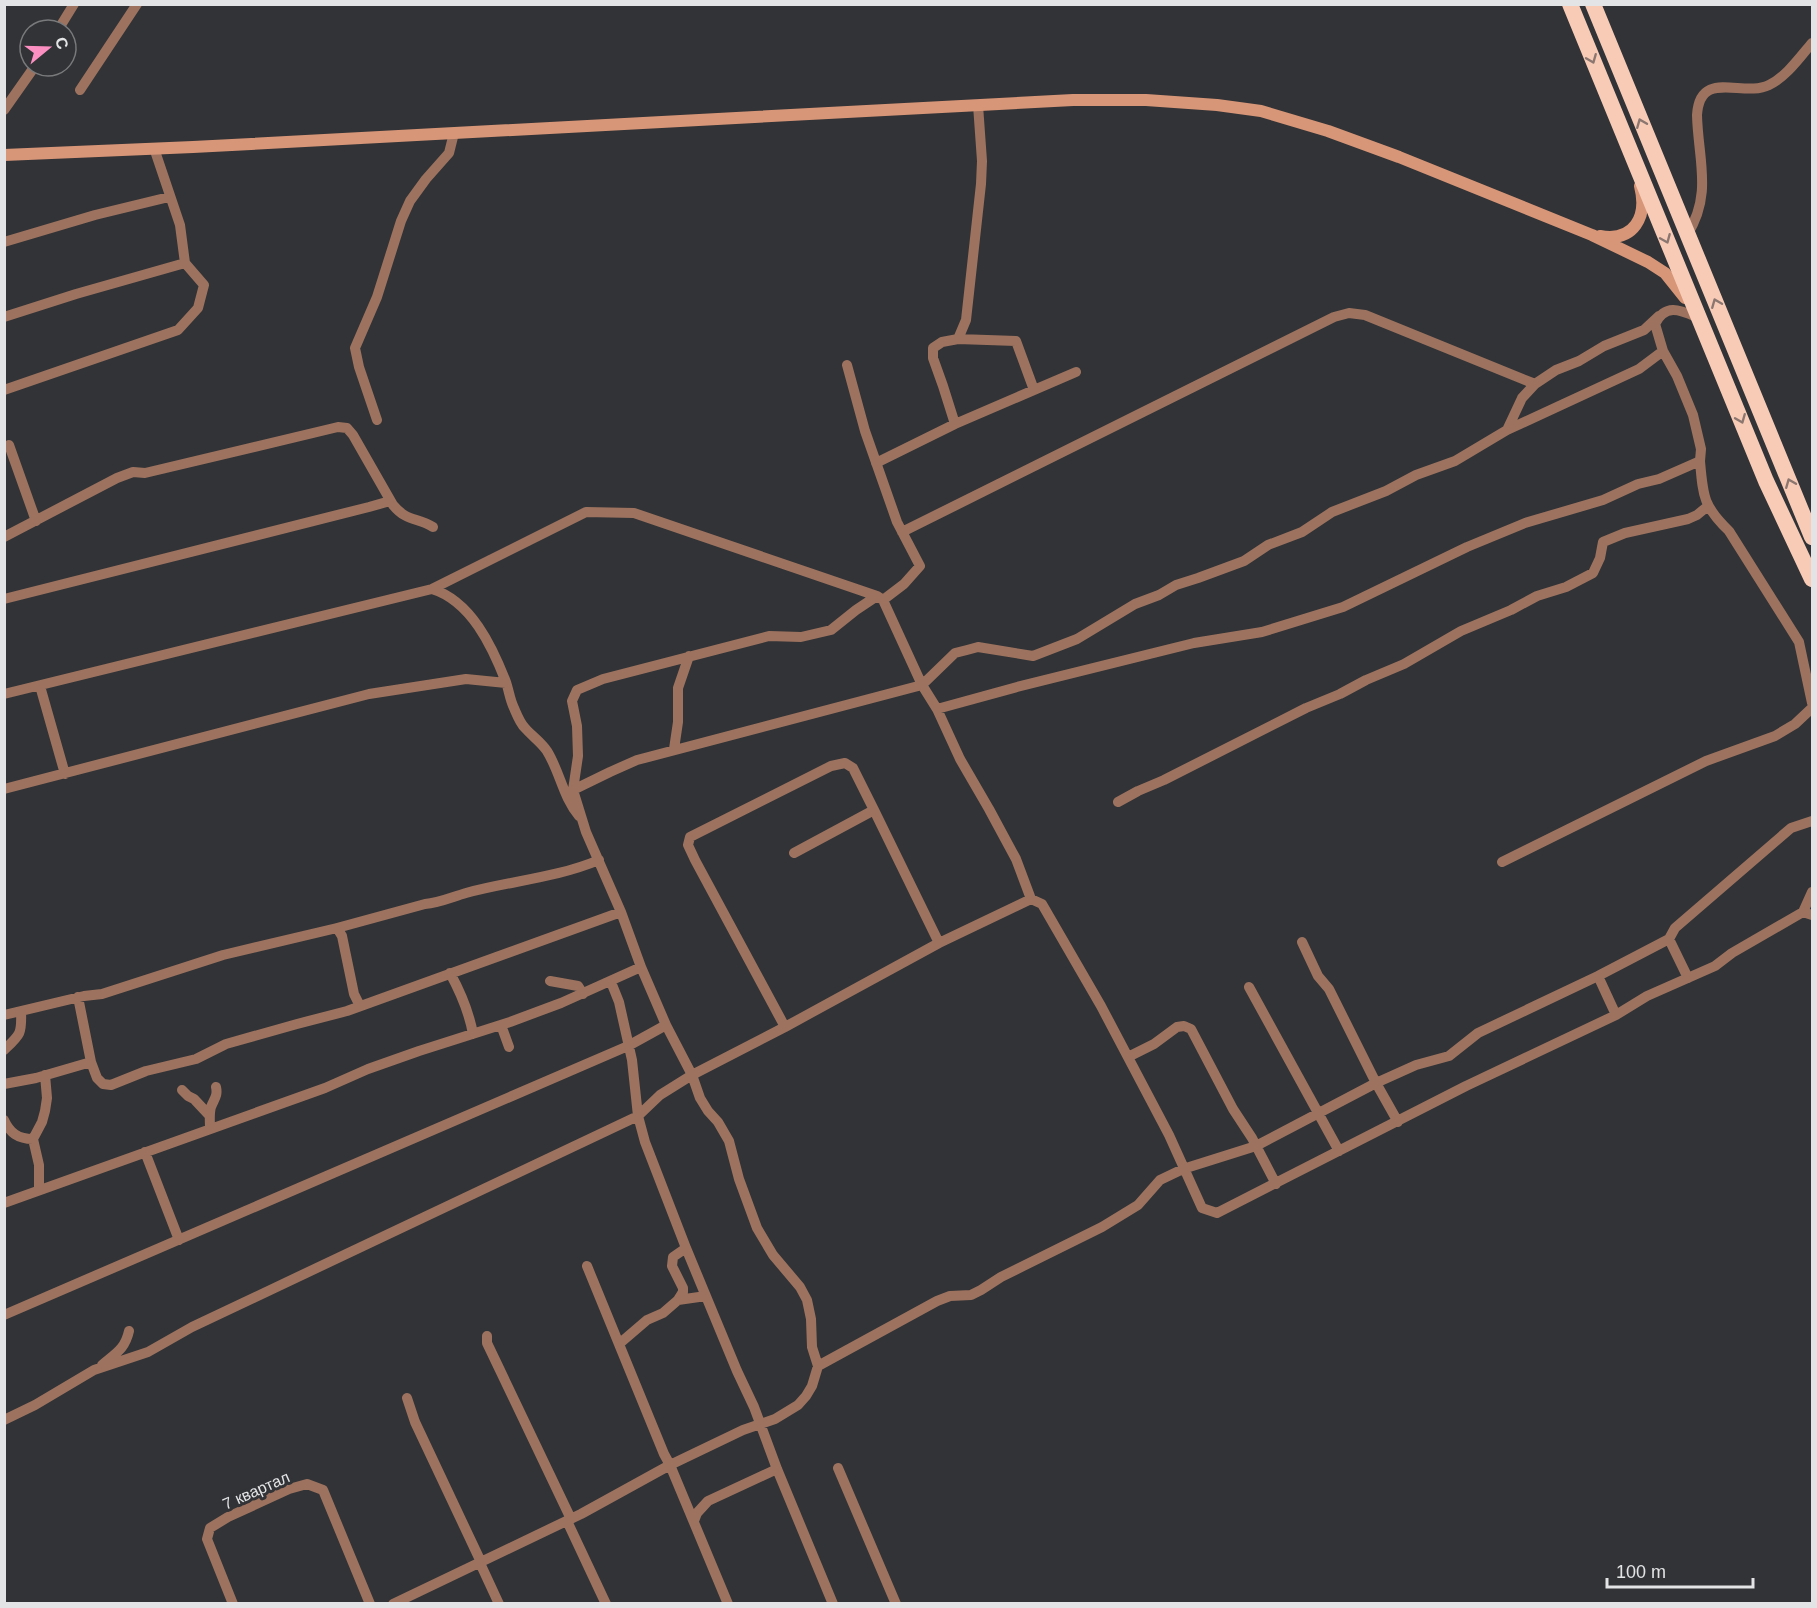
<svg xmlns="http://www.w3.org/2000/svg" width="1817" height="1608" font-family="Arial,sans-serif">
  <rect width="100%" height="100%" fill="#323336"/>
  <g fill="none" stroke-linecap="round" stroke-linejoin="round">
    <path stroke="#9d7360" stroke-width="10" d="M58,30L74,4
      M80,90L137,4
      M4,110L35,66
      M1687,235C1713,194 1698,159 1697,115C1700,68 1743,98 1769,85C1786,77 1800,57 1812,43
      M4,242L95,215L169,197
      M4,317L76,294L185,263L180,225L154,148
      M958,339L1016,341L1034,390
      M847,365L865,431L897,522L920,566L904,584L883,600
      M4,390L178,330L198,308L204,285L185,263
      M377,420L359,367L355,348L377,297L401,221L410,201L426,179L449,153L454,133
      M955,424L943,386L933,358V348L942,342L958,339L966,320L981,184L982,161L978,105
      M1507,430L1639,369L1663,351
      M9,445L36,521
      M1700,461C1703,496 1703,506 1729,531L1799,642L1812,703
      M876,463L955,424L1076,372
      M902,532L1334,317L1349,313L1365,315L1535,384
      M4,537L117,478L133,472L145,473L338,427L347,428L353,435L393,505C407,522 417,517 433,527
      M432,589L586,512L634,513L877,596L883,600L922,685L937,709L960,759L989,809L1016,859L1031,899
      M4,599L369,507L390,501
      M40,686L65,774
      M4,694L432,589C471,601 492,646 506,682C509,691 510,700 514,708C517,715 520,723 525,728C532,736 541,742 547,751C560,772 563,797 579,816
      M937,709L1017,687L1194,643L1262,632L1343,607L1467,547L1525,523L1603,500L1638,484L1659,479L1700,461L1701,449L1693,415L1677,376L1663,351L1655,324C1666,302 1682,311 1699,318
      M674,749L678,722V688L689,656
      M4,789L369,694L466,679L506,683
      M573,790L578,756L577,726L572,701L577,690L603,679L769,636L801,637L831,630L856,610L877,596
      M1118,802L1138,791L1164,780L1306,708L1340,694L1366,680L1404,664L1461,631L1511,610L1537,596L1566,587L1593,573L1600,558L1603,542L1625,533L1688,519L1697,515L1708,506
      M794,853L874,810L939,943
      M1502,862L1706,761L1775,736L1795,724L1812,708
      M1803,912L1812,892
      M337,928L342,936L354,994L360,1006
      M1669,939L1688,978
      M1302,942L1318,976L1329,989L1376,1083L1398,1122
      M450,973C461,993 469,1012 473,1034
      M1598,976L1616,1015
      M550,981L578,986L583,994
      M611,982L619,1002L632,1060L638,1116L645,1142L686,1248
      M1249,987L1339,1151
      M78,997L91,1062L97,1078L103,1084L111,1085L146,1071L196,1059L226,1044L297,1024L347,1011L621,912
      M4,1015L84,996L102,994L223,955L337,928L425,904C439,903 452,897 466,893C510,881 556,878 599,860
      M501,1025L509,1047
      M666,1025L692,1075L700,1098L708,1111L718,1122L729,1141L739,1179L757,1228L773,1255L800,1287L807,1300L811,1319L812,1347L818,1366
      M785,1027L695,860L688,845L690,837L831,766L845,763L853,768L874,810
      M4,1050C20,1035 22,1034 21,1012
      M1128,1057L1154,1044L1177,1027L1184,1026L1191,1029L1233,1109L1252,1138L1276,1184
      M4,1084L36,1078L91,1062
      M182,1090L188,1096L194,1099L209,1115
      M4,1120C10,1133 18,1139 33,1139
      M210,1129C210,1121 209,1114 211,1107C214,1099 218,1096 216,1087
      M145,1152L179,1240
      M39,1190V1165L33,1139L42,1122L45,1111L47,1098L45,1075
      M4,1203L325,1088L368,1069L419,1051L510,1022L561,1003L641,967
      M587,1266L664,1454L670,1465L728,1604
      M678,1300L706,1296
      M4,1315L628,1046L666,1025L641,967L621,912L586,832L573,790L610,772L637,760L922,685L955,653L967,650L978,647L1033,656L1077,639L1135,604L1159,595L1176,585L1198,578L1244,561L1268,545L1302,532L1332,512L1386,491L1416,475L1455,461L1507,430L1522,398L1535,384L1556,370L1579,361L1604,346L1644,330L1659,316
      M487,1336V1343L571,1519
      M619,1344L647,1320L663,1313L678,1300L683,1292V1288L672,1266L673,1257L686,1248L737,1371L754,1407L777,1469L833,1604
      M102,1365C116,1353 125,1349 129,1331
      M407,1398L415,1422L481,1562
      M4,1420L35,1405L94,1370L148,1352L192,1327L638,1116L660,1095L692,1075L785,1027L939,943L1031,899L1042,904L1101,1006L1169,1135L1202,1208L1217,1213L1466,1086L1616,1015L1647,996L1715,966L1732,953L1803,912L1812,915
      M838,1468L896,1604
      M567,1521L606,1604
      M694,1521L697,1513L708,1501L777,1469
      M480,1563L499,1604
      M233,1604L207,1539L210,1528L228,1517L289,1489L307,1484L323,1490L370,1604
      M393,1604L581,1514L670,1465L743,1430L775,1419L798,1405L806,1396L812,1386L818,1366L937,1301L950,1296L971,1295L981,1290L1001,1277L1102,1227L1138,1205L1160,1180L1183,1169L1256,1146L1376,1083L1416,1065L1449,1056L1478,1033L1598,976L1669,939L1675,928L1791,828L1812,821"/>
    <path stroke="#d89678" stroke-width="12" d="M4,155L193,147L1073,100H1146L1217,105L1261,111L1328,131L1399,157L1592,235L1648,262L1665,273L1685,298
      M1600,236C1634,242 1648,217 1640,186"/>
    <path stroke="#f8cbb7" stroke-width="16" d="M1570,4L1766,481L1812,579
      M1593,4L1812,537"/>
  </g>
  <defs><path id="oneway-chevron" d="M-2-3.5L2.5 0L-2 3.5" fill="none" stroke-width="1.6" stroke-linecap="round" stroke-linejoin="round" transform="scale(1.5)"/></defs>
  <g stroke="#8b7770">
    <use href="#oneway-chevron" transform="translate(1592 59) rotate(68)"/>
    <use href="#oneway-chevron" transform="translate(1641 123) rotate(-112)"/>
    <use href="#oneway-chevron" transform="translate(1666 239) rotate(67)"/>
    <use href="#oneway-chevron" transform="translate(1716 303) rotate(-112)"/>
    <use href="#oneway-chevron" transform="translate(1741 419) rotate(68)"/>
    <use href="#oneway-chevron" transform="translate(1790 483) rotate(-112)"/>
  </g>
  <g text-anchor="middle" stroke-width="6" stroke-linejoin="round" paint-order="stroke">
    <g font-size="16" fill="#e3e4e6" stroke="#323336">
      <text transform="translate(256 1490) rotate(-24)" y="6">7 квартал</text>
    </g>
  </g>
  <rect width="1817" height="1608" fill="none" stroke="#e3e4e6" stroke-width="12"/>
  <g transform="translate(48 48) rotate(71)"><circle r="28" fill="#323336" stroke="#797a7c" stroke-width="1.5"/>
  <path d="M0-4.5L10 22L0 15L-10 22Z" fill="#fc8fc2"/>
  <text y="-9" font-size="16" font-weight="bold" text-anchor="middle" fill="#e3e4e6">С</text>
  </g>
  <path d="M1607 1578v9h146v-9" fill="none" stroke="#e3e4e6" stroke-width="3"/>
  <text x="1616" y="1578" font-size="18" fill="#e3e4e6" stroke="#323336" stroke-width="4.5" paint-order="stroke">100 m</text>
</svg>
